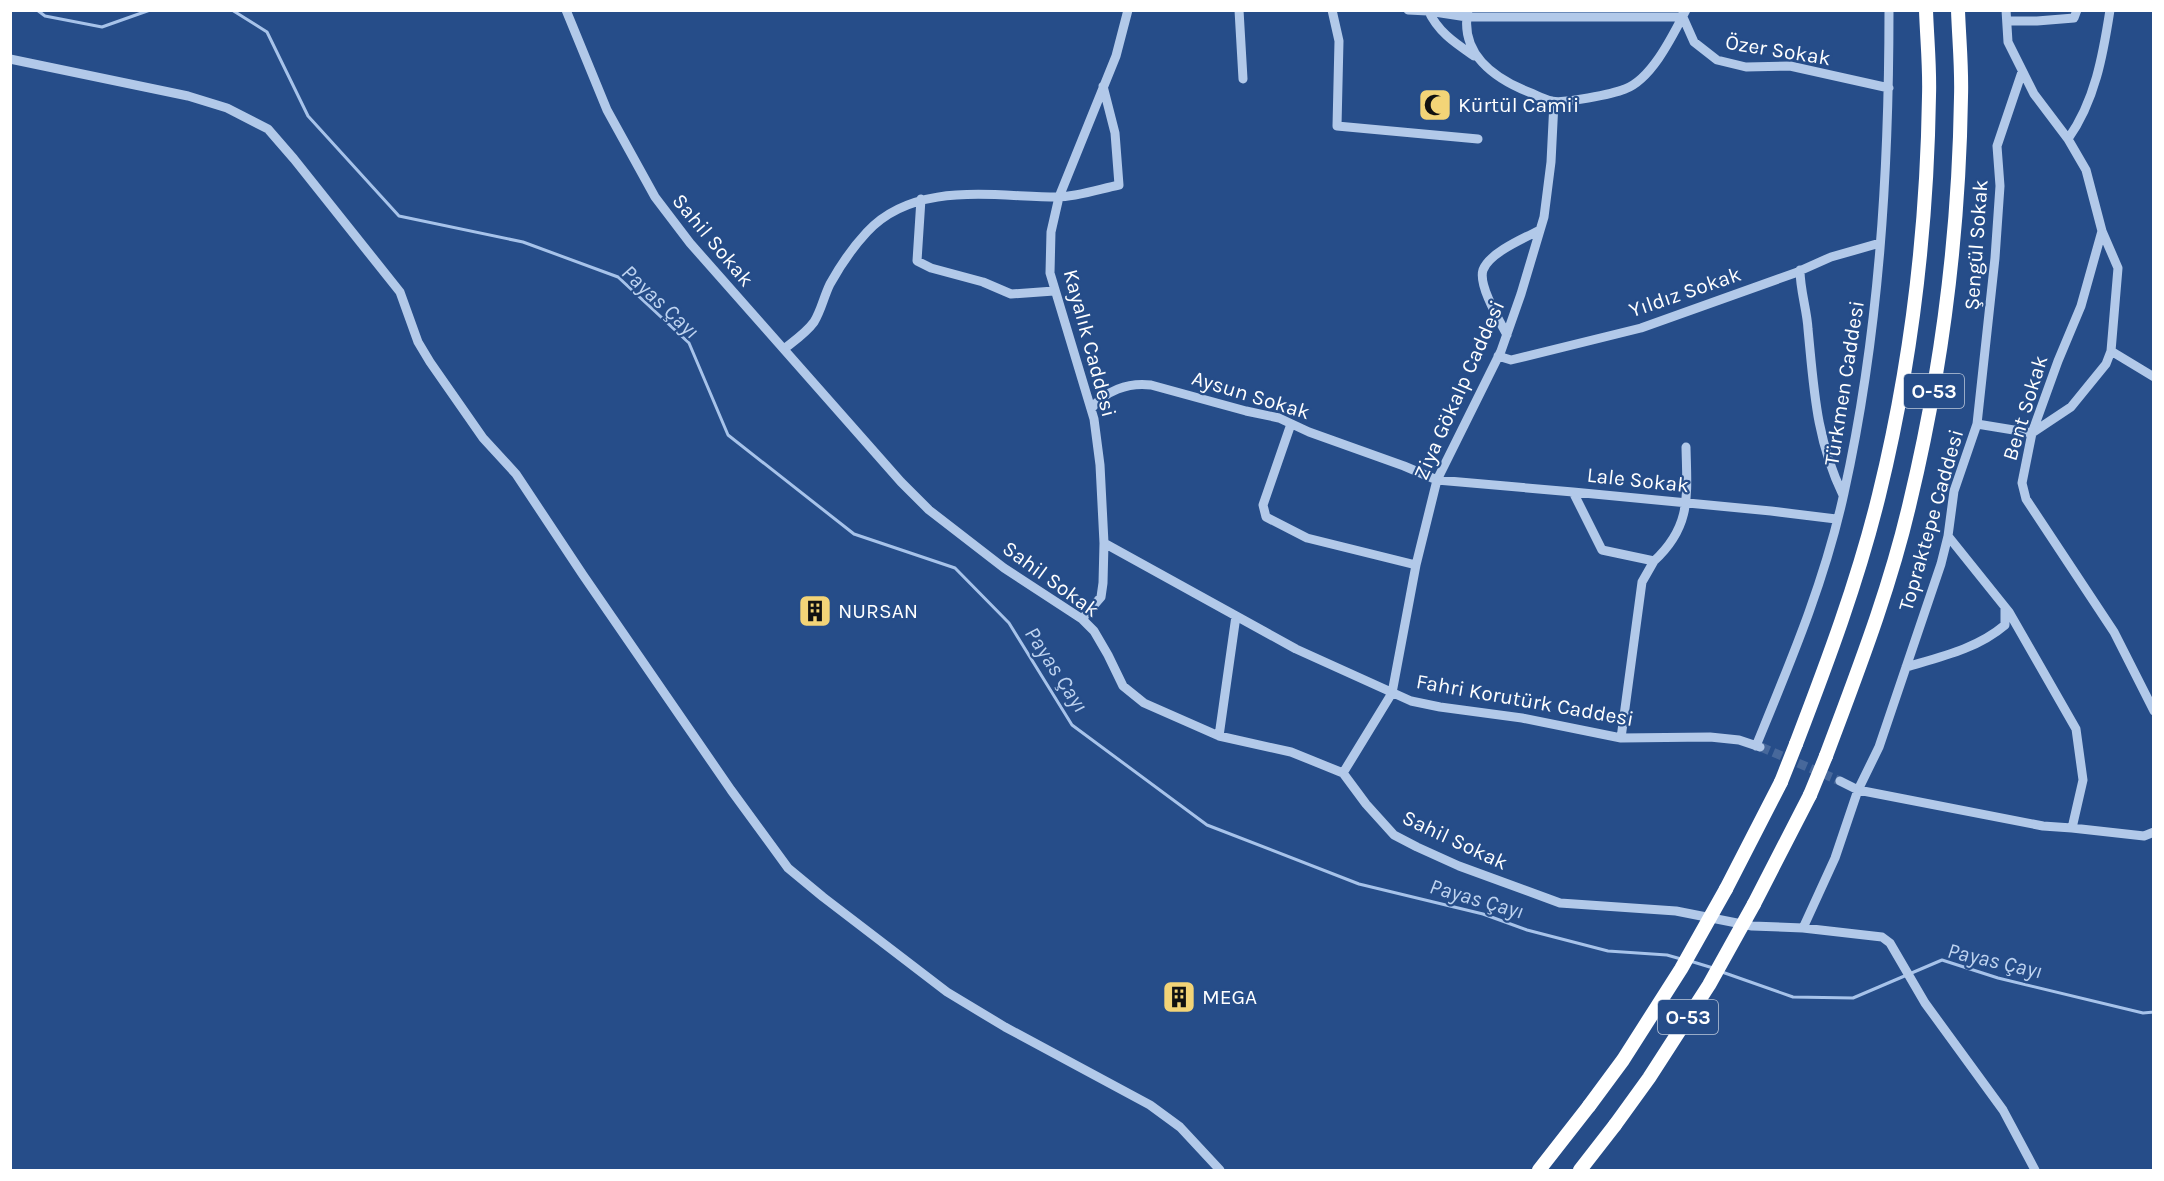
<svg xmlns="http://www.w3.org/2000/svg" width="2164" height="1181" font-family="Karla,sans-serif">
  <rect width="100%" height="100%" fill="#264d89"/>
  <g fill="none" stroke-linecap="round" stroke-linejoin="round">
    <path stroke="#a7c3ea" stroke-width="3" d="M37,10L45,16L102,27L150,10
      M232,10L267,32L308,116L399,216L523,242L618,277L689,343L728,435L854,534L955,568L1009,623L1072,725L1207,825L1359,884L1483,914L1527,930L1608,951L1667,955L1681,959
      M1690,961L1713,968
      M1722,972L1793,997L1853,998L1942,960L1998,978L2143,1013L2154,1012"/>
    <path stroke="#47689b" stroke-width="9" stroke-dasharray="9 4.5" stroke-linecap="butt" d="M1761,747L1840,781"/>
    <path stroke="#b2c9e9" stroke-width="9" d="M566,10L607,110L655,197L690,243L901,482L929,510L1004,568L1082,619L1094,631L1108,655L1123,686L1144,703L1219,736L1291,752L1343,773L1366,804L1394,835L1417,847L1459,866L1560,903L1676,911L1752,926L1803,928L1882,937L1890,943L1925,1003L2003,1110L2035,1170
      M1239,10L1243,79
      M1332,10L1339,41L1337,126L1478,139
      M1408,10L1428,11L1467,17H1683
      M1428,10C1438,32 1455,43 1474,56
      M1468,10C1459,54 1495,79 1531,93C1538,96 1545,100 1552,101C1563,104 1613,94 1625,89C1652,79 1673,35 1686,10
      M1682,15L1694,42L1717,60L1746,67L1790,66L1889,88
      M2007,21H2037L2074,18L2077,10
      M10,59L188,96L227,108L268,129L294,159L400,292L418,342L430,362L483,438L516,474L583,575L731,790L788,868L823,897L947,992L1005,1027L1150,1105L1180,1127L1220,1170
      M2068,139C2095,101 2103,55 2110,10
      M921,199L917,261L931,268L983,282L1011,294L1054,291
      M2102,231L2081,306L2058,361L2032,433L2022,483L2026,499L2114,632L2154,711
      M1800,270C1800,290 1807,310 1808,329C1814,390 1816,439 1843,495
      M1507,335C1499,320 1478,285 1483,270C1489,253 1524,238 1540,230
      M784,349C794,341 806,333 814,322C821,311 824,296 830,284C840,266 852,248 867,232C915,180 995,197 1057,197C1077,197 1100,189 1119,185L1115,133L1103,86
      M2111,351L2154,377
      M1498,356L1511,360L1641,328L1795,273L1831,257L1880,243
      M1091,409C1105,391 1128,382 1151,385L1246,411L1279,418L1309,432L1404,466L1437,480L1573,492L1771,511L1836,519
      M1291,424L1263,505L1266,517L1307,538L1416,565
      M1977,424L1995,258L2000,186L1997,146L2022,72
      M1573,492L1602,550L1654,561C1692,526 1687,495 1686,447
      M1104,543L1296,649L1411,701L1440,707L1522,718L1621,738L1710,737L1739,740L1760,747
      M1082,619L1101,597L1103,583L1104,543L1100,465L1094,419L1050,273L1051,232L1059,197L1116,56L1128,10
      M1906,667C1940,657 1977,649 2005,625V609
      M1219,736L1236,616
      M1621,738L1642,582L1654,561
      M1756,746C1790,663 1825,581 1844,493C1879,335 1889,172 1889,10
      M1343,773L1392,693L1416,565L1437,480L1501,351L1521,294L1544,217L1551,162L1554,102
      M1840,781L1858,790L2043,826L2072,828L2083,780L2076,729L2009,612L1948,536
      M2072,828L2144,836L2154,832
      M1803,928L1835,858L1858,790L1879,747L1941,564L1948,536L1954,491L1977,424L2032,433L2071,407L2106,364L2111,351L2118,268L2102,231L2086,170L2068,139L2034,94L2008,42L2006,10"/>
    <path stroke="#fff" stroke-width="14" d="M1796,744C1827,663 1858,581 1879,495C1911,365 1927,230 1929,96C1930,68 1927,39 1926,10
      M1826,756C1857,673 1890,589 1910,502C1942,369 1959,233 1961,97C1962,68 1959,39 1958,10
      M1726,889L1781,782
      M1754,904L1810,795
      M1539,1170L1589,1106
      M1580,1170L1615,1125"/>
    <path stroke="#fff" stroke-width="14" d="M1781,782L1796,744
      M1810,795L1826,756
      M1589,1106L1623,1060L1681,969L1726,889
      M1615,1125L1649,1078L1709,985L1754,904"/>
  </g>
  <defs>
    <symbol id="mosque-square" viewBox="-11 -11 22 22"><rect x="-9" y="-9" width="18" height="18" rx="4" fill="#f3d477" stroke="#264d89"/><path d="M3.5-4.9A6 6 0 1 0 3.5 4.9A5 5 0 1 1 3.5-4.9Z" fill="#111"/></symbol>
    <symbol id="building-square" viewBox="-11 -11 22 22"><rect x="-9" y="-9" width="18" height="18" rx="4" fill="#f3d477" stroke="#264d89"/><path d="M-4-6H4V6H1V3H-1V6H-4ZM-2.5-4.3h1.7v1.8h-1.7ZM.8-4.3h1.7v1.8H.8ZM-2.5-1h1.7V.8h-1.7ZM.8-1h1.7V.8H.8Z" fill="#111"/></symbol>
  </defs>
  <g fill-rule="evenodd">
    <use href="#mosque-square" x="1416" y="86" width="38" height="38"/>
    <use href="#building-square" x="796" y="592" width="38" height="38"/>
    <use href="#building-square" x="1160" y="978" width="38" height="38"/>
  </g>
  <g text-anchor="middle" stroke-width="4.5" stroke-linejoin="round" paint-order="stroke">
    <g fill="#264d89" stroke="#becadc" stroke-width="1.5">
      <rect x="1904" y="374" width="60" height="34" rx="4.5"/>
      <rect x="1658" y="1000" width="60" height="34" rx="4.5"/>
    </g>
    <g font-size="20" font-weight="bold" fill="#fff">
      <text x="1934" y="398">O-53</text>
      <text x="1688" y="1024">O-53</text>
    </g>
    <g font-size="21" fill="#fff" stroke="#264d89">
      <text transform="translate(1778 50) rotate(9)" y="7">Özer Sokak</text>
      <text transform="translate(713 240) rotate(50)" y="7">Sahil Sokak</text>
      <text transform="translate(1976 245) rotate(-86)" y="7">Şengül Sokak</text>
      <text transform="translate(1685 292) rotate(-19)" y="7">Yıldız Sokak</text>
      <text transform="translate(1090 343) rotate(75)" y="7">Kayalık Caddesi</text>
      <text transform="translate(1844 383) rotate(-81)" y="7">Türkmen Caddesi</text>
      <text transform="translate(1459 390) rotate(-66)" y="7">Ziya Gökalp Caddesi</text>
      <text transform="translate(1251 395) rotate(17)" y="7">Aysun Sokak</text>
      <text transform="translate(2025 408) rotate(-73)" y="7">Bent Sokak</text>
      <text transform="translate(1638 480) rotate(6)" y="7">Lale Sokak</text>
      <text transform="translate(1931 520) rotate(-74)" y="7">Topraktepe Caddesi</text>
      <text transform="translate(1051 579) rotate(36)" y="7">Sahil Sokak</text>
      <text transform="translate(1525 700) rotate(10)" y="7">Fahri Korutürk Caddesi</text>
      <text transform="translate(1455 840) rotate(25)" y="7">Sahil Sokak</text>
    </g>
    <g font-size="21" fill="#fff" stroke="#264d89" text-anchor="start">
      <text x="1458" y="112">Kürtül Camii</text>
      <text x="838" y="618">NURSAN</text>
      <text x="1202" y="1004">MEGA</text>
    </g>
    <g font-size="22" font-style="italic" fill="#bed3f0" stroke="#264d89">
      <text transform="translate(661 301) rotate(43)" y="8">Payas Çayı</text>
      <text transform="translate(1057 669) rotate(57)" y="8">Payas Çayı</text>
      <text transform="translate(1477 898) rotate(16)" y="8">Payas Çayı</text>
      <text transform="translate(1995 960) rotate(13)" y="8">Payas Çayı</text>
    </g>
  </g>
  <rect width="2164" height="1181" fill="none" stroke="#ffffff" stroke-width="24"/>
</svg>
